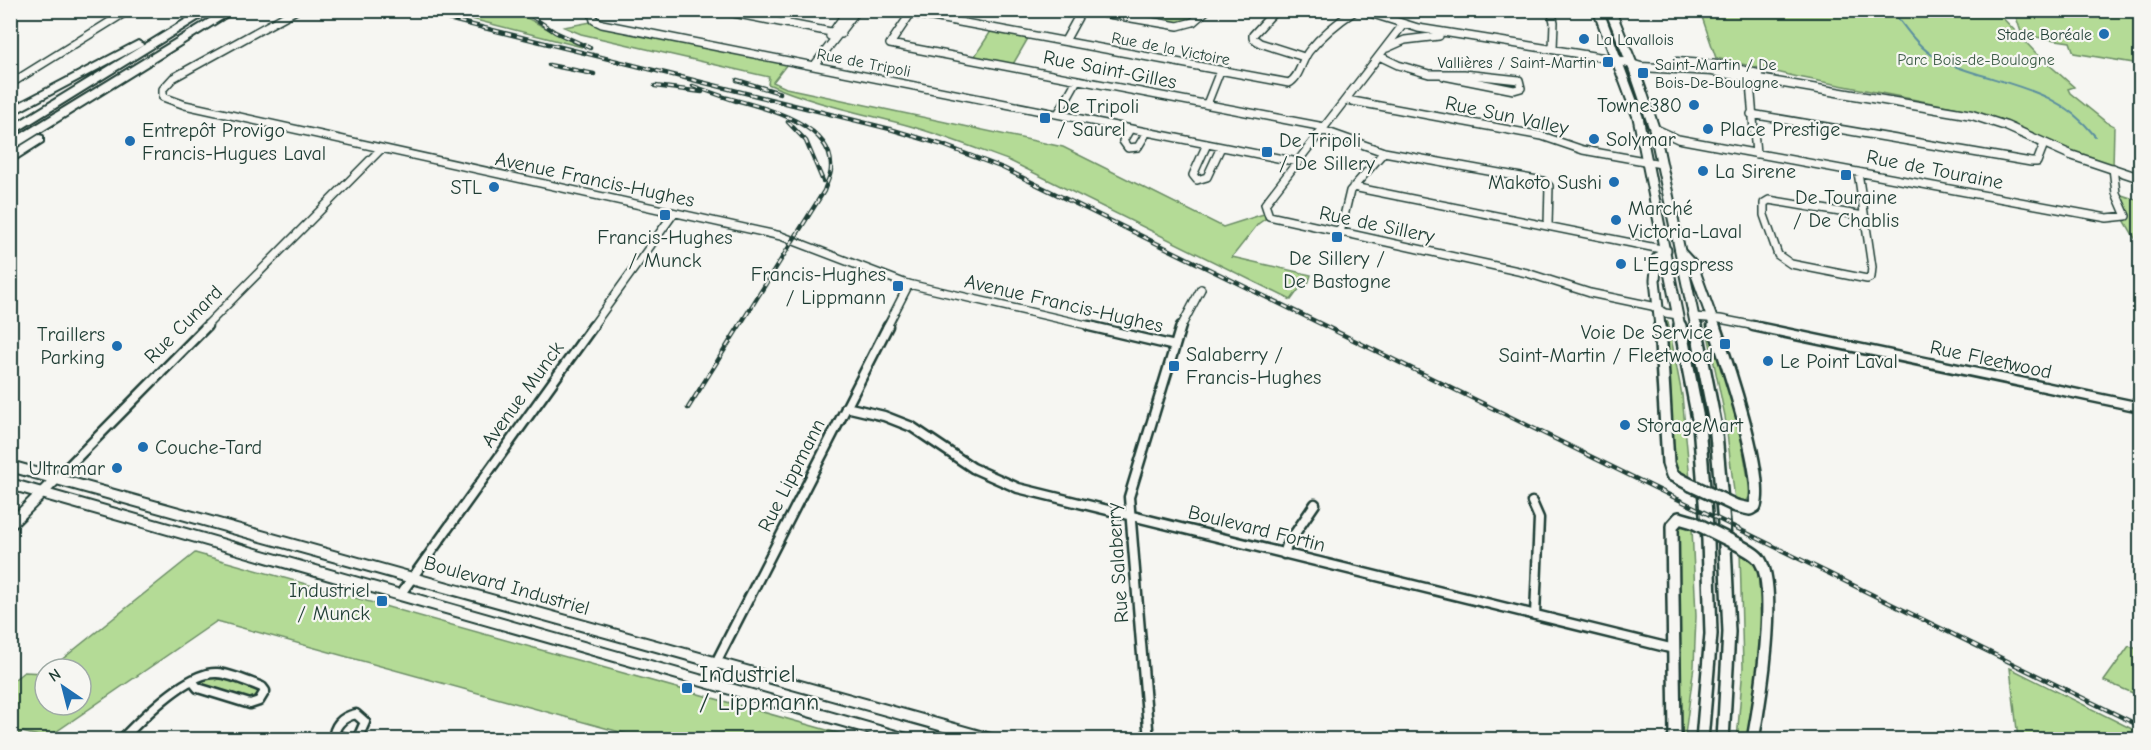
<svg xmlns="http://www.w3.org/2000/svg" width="2151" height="750" font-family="'Comic Neue',sans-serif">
  <rect width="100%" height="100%" fill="#f6f6f2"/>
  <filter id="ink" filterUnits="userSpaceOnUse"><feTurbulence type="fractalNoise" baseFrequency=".0167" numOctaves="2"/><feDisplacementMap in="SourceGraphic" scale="12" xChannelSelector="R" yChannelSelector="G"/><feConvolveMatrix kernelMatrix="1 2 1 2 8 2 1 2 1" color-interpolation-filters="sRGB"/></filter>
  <g filter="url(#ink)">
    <path fill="#b4db96" stroke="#6a8c65" stroke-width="1.5" d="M440,11H525L523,16L582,47Z
      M1085,11H1207L1187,24Z
      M1700,11H1996L2035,52L2074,87L2068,89L2070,93L2106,122L2114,126L2113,168L1972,115L1963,109L1798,77L1716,58Z
      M2014,11H2140V64L2074,53L2070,42L2022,35Z
      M591,22L595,25L787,64L773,82L786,88L1063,147L1223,227L1267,213L1269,216L1258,224L1232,257L1311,275L1308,284L1302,285L1291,300L1010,161C977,149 944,136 910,126C862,113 813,104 768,84L769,77L581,34L564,27Z
      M993,28L1030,35L1012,66L973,59Z
      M2116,193L2140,201V247L2123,218Z
      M1663,321L1668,322L1682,395L1690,480L1676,473L1675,465Z
      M1706,325H1708L1737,416L1751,495L1745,503L1735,500L1725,416Z
      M1681,525L1692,528L1696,616L1694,666L1685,735L1681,733L1676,529Z
      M1740,551L1749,555L1758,567L1761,617L1758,686L1748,739L1737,740L1743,667Z
      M195,553L859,739H645L217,621L47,738L22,732L11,739V682L24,672L45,673V705H81V669H50Z
      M2129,646L2140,650V696L2104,681Z
      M2010,668L2140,733V739H2018Z
      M214,676L218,677L217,680L220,678L258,690L260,691L258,697L251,700L202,684L204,679Z"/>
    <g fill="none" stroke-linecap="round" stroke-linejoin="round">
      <path stroke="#5c909f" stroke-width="2" d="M1892,10C1904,26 1915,43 1932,55C1944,64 1960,68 1975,73C2023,88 2061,94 2095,136"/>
      <defs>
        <path id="minor-far1" d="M296,10L173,78L163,89V97L185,105L781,236L904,283L1095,327
          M591,10L594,20L602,24L1298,162
          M718,10L841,34
          M913,10L890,44L1324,127
          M1085,10L1178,26L1193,22L1207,10
          M1276,10L1253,35V38L1260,43L1304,57
          M1360,10L1418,28L1618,60
          M1551,10L1554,22L1553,49
          M911,13L1289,83C1300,77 1301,61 1309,51C1322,35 1338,22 1356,10
          M783,23L793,10
          M1402,26L1265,204L1269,216L1527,273L1590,293L1652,306L1665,313L1678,315
          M830,36L848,10
          M1065,41L1082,10
          M1387,48L1405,40L1439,36
          M1379,56L1398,65L1429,74H1464L1519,80L1521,88L1514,90L1444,76
          M814,66L857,10
          M1749,71L1756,154
          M10,84L129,10
          M1347,100L1542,136L1583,150L1661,164
          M1207,104L1220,71
          M1058,114L1077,80
          M1751,114L2031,162H2037L2044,144
          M1654,128L1678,139L2107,218L2126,216L2116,193L2113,168
          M1130,129L1123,141L1128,148L1138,147L1147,132
          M1322,130L1384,152L1543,181L1549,186L1548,225
          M1207,144L1193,175L1197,180L1207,177L1221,147
          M1858,172L1872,267L1871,277L1867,279L1791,264L1778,255L1764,215V203L1769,200L1864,216
          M1353,187L1666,250
          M1340,233L1350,191L1384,152
          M1694,317L1720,319L1761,327
          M205,327L381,149
          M592,327L674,213
          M887,327L909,284
          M1181,327L1201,289"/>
        <path id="minor" d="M1089,326L1175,346
          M1753,326L2140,407
          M846,407L884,416L912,427L973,468L1018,488L1674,649
          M56,479L207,326
          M1532,502L1539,518L1535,615
          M1284,554L1287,545L1315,504
          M400,595L593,326
          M706,682L888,326
          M121,740C140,720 188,671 217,673C232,674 248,682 262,687L265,691L259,701L250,704L198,688L193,682
          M333,740C334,725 342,717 356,714L365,722L357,740
          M335,740L342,737L353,740
          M1149,740L1129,497L1181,326"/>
        <path id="tertiary-far1" d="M1618,60L1641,67L1712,71L1972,115L2006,126L2071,155L2140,178
          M1677,62L1718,65L1758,74"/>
        <path id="tertiary" d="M10,466L994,740
          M10,484L910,740
          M10,525L56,479"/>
        <path id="secondary-far1" d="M1598,10L1638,117L1680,327
          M1610,10L1634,69L1654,128L1696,327
          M1681,253L1693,266L1715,327
          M1660,327L1655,280L1657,258L1666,250"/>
        <path id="secondary" d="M1660,326L1668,463L1672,475L1691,485
          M1680,326L1699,424L1708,540L1711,634L1702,740
          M1696,326L1715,423L1724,524L1729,632L1723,740
          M1714,326C1726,360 1765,475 1755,506L1750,509L1736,506
          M1739,545C1745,549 1754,553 1758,558C1780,582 1759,707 1753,740
          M1673,740L1675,735L1672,526L1679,518L1693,522"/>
        <path id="motorway" d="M201,10H214L10,136V127Z
          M224,10H237L10,151V141Z
          M138,41L143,44L142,46L10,116V108Z
          M39,135L43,136V142L10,163V153Z"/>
      </defs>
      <use href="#minor-far1" stroke="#1f3d34" stroke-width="10"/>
      <use href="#minor" stroke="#1f3d34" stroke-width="13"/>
      <use href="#tertiary-far1" stroke="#1f3d34" stroke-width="11"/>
      <use href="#tertiary" stroke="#1f3d34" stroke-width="14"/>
      <use href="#secondary-far1" stroke="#1f3d34" stroke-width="13"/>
      <use href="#secondary" stroke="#1f3d34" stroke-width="16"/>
      <use href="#motorway" stroke="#1f3d34" stroke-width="4"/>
      <use href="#minor-far1" stroke="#f6f6f2" stroke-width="7"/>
      <use href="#minor" stroke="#f6f6f2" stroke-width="8"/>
      <use href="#tertiary-far1" stroke="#f6f6f2" stroke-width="8"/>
      <use href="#tertiary" stroke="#f6f6f2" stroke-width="10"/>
      <use href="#secondary-far1" stroke="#f6f6f2" stroke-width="9"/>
      <use href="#secondary" stroke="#f6f6f2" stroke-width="11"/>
      <use href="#motorway" fill="#f6f6f2" fill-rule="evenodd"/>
      <defs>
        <path id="rail" d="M412,10L890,129L943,145L1003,168L2140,726
          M522,10L555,32L590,48
          M549,65L594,74
          M737,80L780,93
          M655,86L702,92
          M693,86L736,101
          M788,122L806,141L823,181
          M688,408L824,191C826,184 831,176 831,169C834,123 762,107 728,98"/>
      </defs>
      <use href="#rail" stroke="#1f3d34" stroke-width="4.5"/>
      <use href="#rail" stroke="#f6f6f2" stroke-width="2" stroke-dasharray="6" stroke-linecap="butt"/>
      <defs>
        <path id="secondary-bridge" d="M1691,485L1736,506
          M1693,522L1739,545"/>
      </defs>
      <use href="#secondary-bridge" stroke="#1f3d34" stroke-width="16" stroke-linecap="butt"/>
      <use href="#secondary-bridge" stroke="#f6f6f2" stroke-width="11"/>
    </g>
  </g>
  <g fill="#1f6fb2" stroke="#f6f6f2" stroke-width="2">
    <circle cx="2104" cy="34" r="6"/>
    <circle cx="1584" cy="39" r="6"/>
    <rect x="1602" y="56" width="12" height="12" rx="3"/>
    <rect x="1637" y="67" width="12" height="12" rx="3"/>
    <circle cx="1694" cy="105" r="6"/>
    <rect x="1039" y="112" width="12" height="12" rx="3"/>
    <circle cx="1708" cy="129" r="6"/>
    <circle cx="1594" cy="139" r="6"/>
    <circle cx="130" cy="141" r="6"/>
    <rect x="1261" y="146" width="12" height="12" rx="3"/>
    <circle cx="1703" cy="171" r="6"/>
    <rect x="1840" y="169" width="12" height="12" rx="3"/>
    <circle cx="1614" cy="182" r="6"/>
    <circle cx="494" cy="187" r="6"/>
    <rect x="659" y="209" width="12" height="12" rx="3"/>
    <circle cx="1616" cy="220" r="6"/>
    <rect x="1331" y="231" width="12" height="12" rx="3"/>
    <circle cx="1621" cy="264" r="6"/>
    <rect x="892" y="280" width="12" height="12" rx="3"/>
    <rect x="1719" y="338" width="12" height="12" rx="3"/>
    <circle cx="117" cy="346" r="6"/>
    <circle cx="1768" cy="361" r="6"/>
    <rect x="1168" y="360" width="12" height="12" rx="3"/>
    <circle cx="1625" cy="425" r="6"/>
    <circle cx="143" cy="447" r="6"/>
    <circle cx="117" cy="468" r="6"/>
    <rect x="376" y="595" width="12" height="12" rx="3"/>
    <rect x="681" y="682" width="12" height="12" rx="3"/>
  </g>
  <g text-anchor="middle" stroke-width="4.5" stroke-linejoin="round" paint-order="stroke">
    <g font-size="16" fill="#1f3d34" stroke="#f6f6f2" text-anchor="end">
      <text x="2092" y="40">Stade Boréale</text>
      <text x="1596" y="45" text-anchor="start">La Lavallois</text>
      <text x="1596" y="68">Vallières / Saint-Martin</text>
      <text x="1655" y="70" text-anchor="start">Saint-Martin / De<tspan x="1655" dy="18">Bois-De-Boulogne</tspan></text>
    </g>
    <g font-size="16" fill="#1f3d34" stroke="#f6f6f2">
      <text transform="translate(1171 48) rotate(11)" y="6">Rue de la Victoire</text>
      <text transform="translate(864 62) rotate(11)" y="6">Rue de Tripoli</text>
    </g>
    <g font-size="16" fill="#3d5d48" stroke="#f6f6f2">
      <text x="1976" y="65">Parc Bois-de-Boulogne</text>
    </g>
    <g font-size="20" fill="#1f3d34" stroke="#f6f6f2">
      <text transform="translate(1110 69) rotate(11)" y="7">Rue Saint-Gilles</text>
      <text transform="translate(1507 115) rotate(12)" y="7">Rue Sun Valley</text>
      <text transform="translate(1935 169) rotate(11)" y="7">Rue de Touraine</text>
      <text transform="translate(595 179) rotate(12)" y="7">Avenue Francis-Hughes</text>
      <text transform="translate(1377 224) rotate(12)" y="7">Rue de Sillery</text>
      <text transform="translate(1064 303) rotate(13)" y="7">Avenue Francis-Hughes</text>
      <text transform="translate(183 324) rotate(-45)" y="7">Rue Cunard</text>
      <text transform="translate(1991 359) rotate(12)" y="7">Rue Fleetwood</text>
      <text transform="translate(522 394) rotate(-54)" y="7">Avenue Munck</text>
      <text transform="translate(791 475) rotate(-63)" y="7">Rue Lippmann</text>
      <text transform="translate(1257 528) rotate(14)" y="7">Boulevard Fortin</text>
      <text transform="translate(1117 563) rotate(-94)" y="7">Rue Salaberry</text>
      <text transform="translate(507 585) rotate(16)" y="7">Boulevard Industriel</text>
    </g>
    <g font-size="20" fill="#1f3d34" stroke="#f6f6f2" text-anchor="start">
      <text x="1682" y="112" text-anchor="end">Towne380</text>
      <text x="1057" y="113">De Tripoli<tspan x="1057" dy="23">/ Saurel</tspan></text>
      <text x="1720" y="136">Place Prestige</text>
      <text x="142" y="137">Entrepôt Provigo<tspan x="142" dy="23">Francis-Hugues Laval</tspan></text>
      <text x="1606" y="146">Solymar</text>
      <text x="1279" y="147">De Tripoli<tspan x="1279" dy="23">/ De Sillery</tspan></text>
      <text x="1715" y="178">La Sirene</text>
      <text x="1602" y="189" text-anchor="end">Makoto Sushi</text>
      <text x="482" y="194" text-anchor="end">STL</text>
      <text x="1846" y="204" text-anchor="middle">De Touraine<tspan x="1846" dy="23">/ De Chablis</tspan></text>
      <text x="1628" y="215">Marché<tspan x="1628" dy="23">Victoria-Laval</tspan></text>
      <text x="665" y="244" text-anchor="middle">Francis-Hughes<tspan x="665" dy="23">/ Munck</tspan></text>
      <text x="1337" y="265" text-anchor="middle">De Sillery /<tspan x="1337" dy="23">De Bastogne</tspan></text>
      <text x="1633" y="271">L'Eggspress</text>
      <text x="886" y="281" text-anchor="end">Francis-Hughes<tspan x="886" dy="23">/ Lippmann</tspan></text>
      <text x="1713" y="339" text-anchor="end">Voie De Service<tspan x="1713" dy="23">Saint-Martin / Fleetwood</tspan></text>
      <text x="105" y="341" text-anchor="end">Traillers<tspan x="105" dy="23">Parking</tspan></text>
      <text x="1186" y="361">Salaberry /<tspan x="1186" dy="23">Francis-Hughes</tspan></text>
      <text x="1780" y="368">Le Point Laval</text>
      <text x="1637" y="432">StorageMart</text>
      <text x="155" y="454">Couche-Tard</text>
      <text x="105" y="475" text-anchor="end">Ultramar</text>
      <text x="370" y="597" text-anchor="end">Industriel<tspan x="370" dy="23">/ Munck</tspan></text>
    </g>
    <g font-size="24" fill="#1f3d34" stroke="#f6f6f2" text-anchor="start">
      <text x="699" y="682">Industriel<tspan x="699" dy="28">/ Lippmann</tspan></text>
    </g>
  </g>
  <rect width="2151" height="750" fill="none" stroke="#f6f6f2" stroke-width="36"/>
  <rect x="18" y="18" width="2115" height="714" fill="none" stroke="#1f3d34" stroke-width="2" filter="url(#ink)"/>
  <g transform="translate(63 687) rotate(325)"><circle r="28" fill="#f6f6f2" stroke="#a0aca6" stroke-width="1.5"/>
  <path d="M0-4.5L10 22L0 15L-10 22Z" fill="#1f6fb2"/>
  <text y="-9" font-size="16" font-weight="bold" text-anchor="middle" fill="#1f3d34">N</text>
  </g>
</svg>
